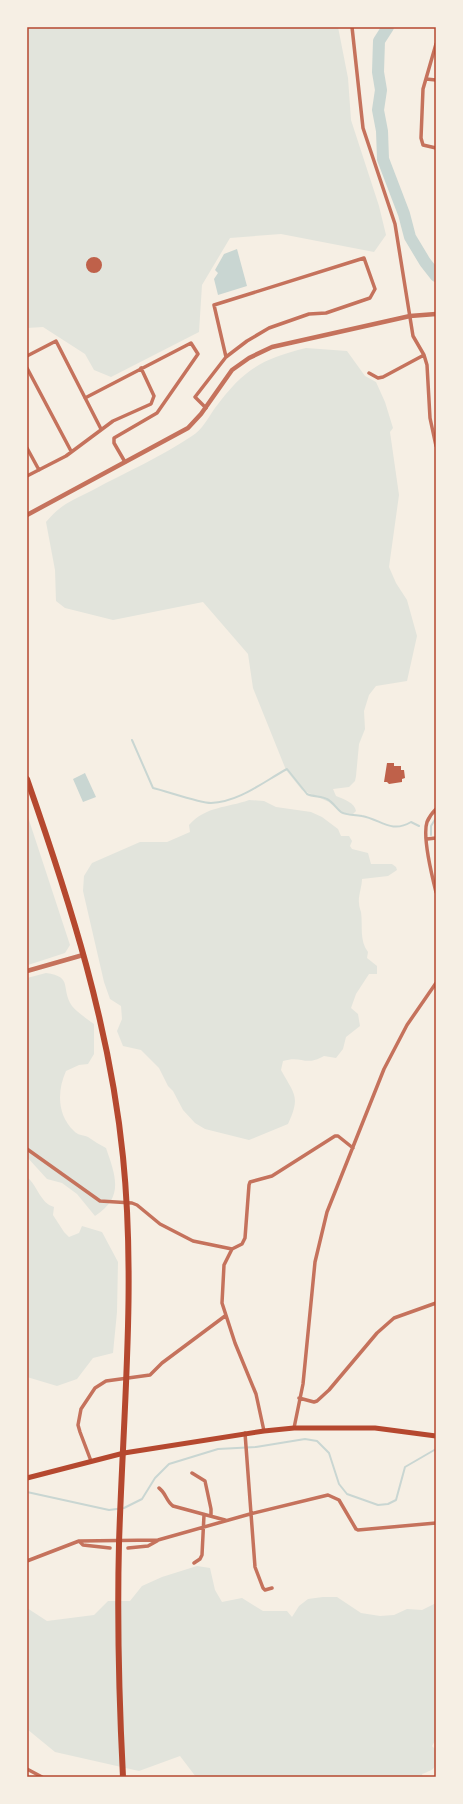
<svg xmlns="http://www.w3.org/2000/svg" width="463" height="1804" font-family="'DM Sans',sans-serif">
  <rect width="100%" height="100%" fill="#f6efe4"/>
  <path fill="#e2e4dc" d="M27,27H338L348,78L351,120L379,206L386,235L374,252L281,234L230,238L202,285L199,332L111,377L94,370L85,354L43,327L27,328Z
    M306,348L347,351L365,376L376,382L385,402L393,428L390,432L399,495L389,567L396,583L407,600L417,636L407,681L376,686L369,695L364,711L365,729L359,744L356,776L355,781L349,787L333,789L336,796C344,799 355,803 356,811L352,815L342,814L329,802L302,790L286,770L253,688L248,654L203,602L113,620L65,608L56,601L55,570L46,522C62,503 72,501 93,490C126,472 161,457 192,436C202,430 208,418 215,408C243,370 261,359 306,348Z
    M249,800L264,801L276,807L311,812L322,817L338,829L341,836H349L352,841L350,846L352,849L368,853L371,864H392L396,867L397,870L388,876L362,879C362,886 358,897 359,903C359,906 360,909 361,912C363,926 359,940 368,952L367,958L377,966V974H369L356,994L351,1008L358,1014L360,1026L346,1037L343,1049L336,1058L324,1056C305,1067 302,1055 283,1061L281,1070C294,1094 301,1096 288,1124L249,1140L205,1129L195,1123L183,1110L173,1091L168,1086L159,1068L141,1050L123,1046L117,1031L122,1019L121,1006L110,999L104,982L83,891L84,876L92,863L140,842H167L190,832L189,825C206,806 227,808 249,800Z
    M27,814L70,945L65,953L28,965Z
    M46,973C74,977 60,988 72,1006C77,1012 87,1019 94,1024V1054L88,1064L79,1065L66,1071C57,1091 57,1115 74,1131C77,1135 83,1135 88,1137C94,1141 100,1145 106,1148C116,1177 124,1197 95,1216L77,1194L62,1183L47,1179L27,1157V978Z
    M27,1177C38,1186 40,1203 54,1207L53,1215L64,1232L69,1237L79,1233L82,1226L102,1232L118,1262L117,1312L113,1353L93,1358L77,1379L57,1386L27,1377Z
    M197,1566L210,1568L215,1590L222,1602L242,1598L263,1611H287L292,1617L299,1606L308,1599L323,1597H337L361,1613L380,1616L394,1615L407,1609L422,1610L436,1603V1739L432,1746L436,1750C436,1767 438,1768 422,1774L423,1777H196L180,1756L139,1771L55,1752L27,1729V1608L47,1621L94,1615L108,1601H130L142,1586L162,1577Z"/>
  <path fill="#c9d6d2" d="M237,249L247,286L218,295L214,279L218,273L215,270L224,254Z
    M85,773L96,797L83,802L73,779Z"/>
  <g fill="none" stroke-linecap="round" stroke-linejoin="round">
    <path stroke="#c9d6d2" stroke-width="2" d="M132,740L153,788C166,791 200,803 211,803C239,802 263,782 287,769L307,794C313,797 322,796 327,799C333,802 336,808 341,812C348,816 354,814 362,816C380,819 391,834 411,822L419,826
      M431,835V826L436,818
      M27,1492L109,1510L124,1508L142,1499L155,1478L169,1464L218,1449L256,1447L305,1439L317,1441L329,1453L339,1484L347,1494L378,1505L388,1504L396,1500L405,1467L436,1449"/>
    <path stroke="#c9d6d2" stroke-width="12" d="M388,27L379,41L378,72L381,90L378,110L382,131L383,159L404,214L410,237L425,262L436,276"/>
  </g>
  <path fill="#bf614a" d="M86 265a8 8 0 1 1 16 0a8 8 0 1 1-16 0Z
    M387,763H394V766H401V770H404L405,778L402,779V782L389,784L387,782H384Z"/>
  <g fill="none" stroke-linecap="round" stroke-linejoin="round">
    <path stroke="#c5725c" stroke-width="3.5" d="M352,27L363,128L395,224L413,336L424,355L427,365L430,418L436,446
      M436,44L423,89L421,138L423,145L436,148
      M426,79L436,80
      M364,258L375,289L370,298L326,313L309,314L269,328L247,341L226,357L214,305Z
      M27,356L56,341L101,429
      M27,368L71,451
      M369,373L378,378L383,377L424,355
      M85,398L191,343L198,354L157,413L114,438V443L125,462
      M206,408L195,397L226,357
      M27,448L39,470
      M27,476L66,456L113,421L151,404L154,396L141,368
      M436,809C432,813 429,817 427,822C422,837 432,876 436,892
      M427,839L436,838
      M27,1149L100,1201L132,1203L137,1205L160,1224L193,1241L232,1249
      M299,1398L314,1402L317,1401L329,1390L377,1333L394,1318L436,1303
      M294,1428L303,1384L315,1262L327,1212L384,1069L407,1025L436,983
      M264,1431L256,1394L235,1343L222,1303L224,1265L232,1249L242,1244L245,1238L249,1185L250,1182L272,1176L335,1136H338L353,1148
      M245,1433L255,1567L263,1588L265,1590L272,1588
      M91,1461L80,1432L78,1425L81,1409L95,1388L106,1381L150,1375L162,1363L225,1316
      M192,1473L205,1481L211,1509V1515
      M159,1488C166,1493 166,1501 173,1506L225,1520
      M79,1541L83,1545L110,1548
      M128,1548L148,1546L157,1541
      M27,1561L79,1541L158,1540L250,1514L328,1495L339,1500L356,1529L358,1530L436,1523
      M194,1563L200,1559L202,1555L204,1515
      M27,1769L42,1777"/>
    <path stroke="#c5725c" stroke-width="4.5" d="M27,515L188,428L201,414L232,370L249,358L272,347L410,316L436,314
      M27,971L83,955"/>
    <path stroke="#b5482f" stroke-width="5" d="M27,1478L124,1453L264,1431L294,1428H375L436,1436"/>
    <path stroke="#b5482f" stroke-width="6" d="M27,779C70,902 110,1027 123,1157C136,1285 123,1415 119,1543C117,1621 119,1699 123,1777"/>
  </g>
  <rect width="463" height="1804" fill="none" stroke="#f6efe4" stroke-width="56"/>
  <rect x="28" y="28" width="407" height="1748" fill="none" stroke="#b5482f" stroke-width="1.5"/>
</svg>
